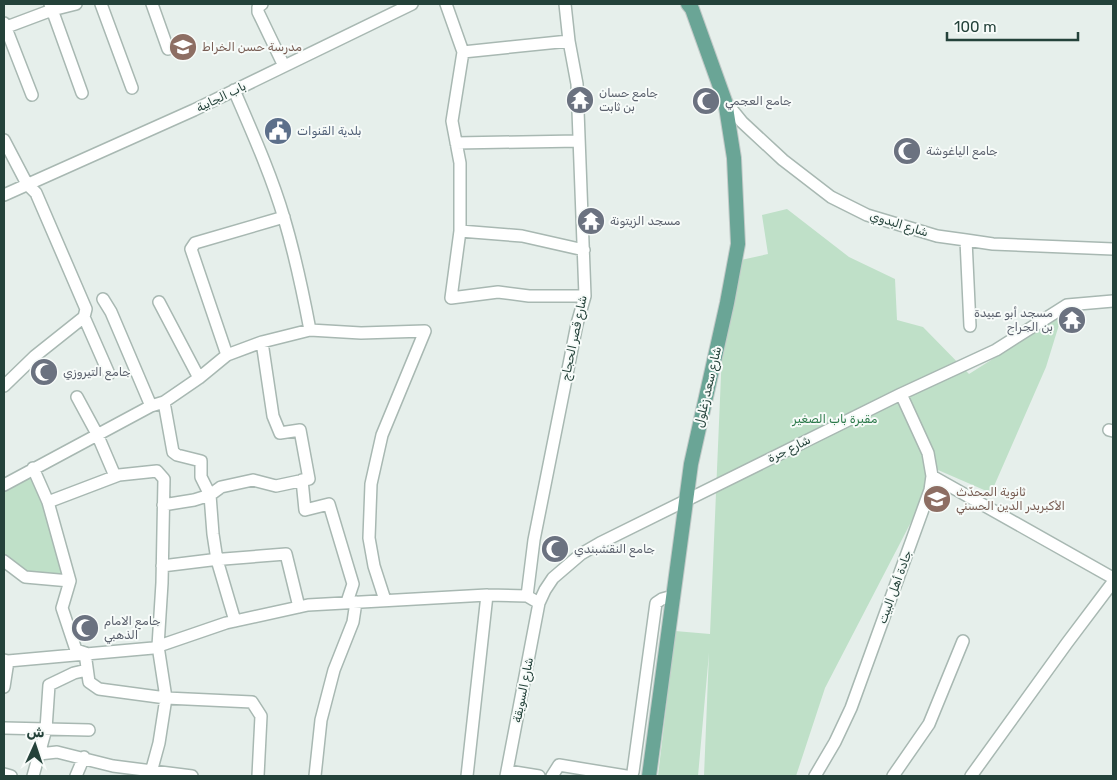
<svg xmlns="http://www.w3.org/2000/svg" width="1117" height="780" font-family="Rubik,'Noto Sans Arabic',sans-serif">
  <rect width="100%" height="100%" fill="#e6efeb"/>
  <path fill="#bfe0c8" d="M787,209L849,257L895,279L897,320L923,327L969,374L1062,315L1046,367L991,493L938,470L825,688L796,776H704L709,653L698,776H658L675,631L710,634L722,352L741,260L768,254L762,215Z
    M32,469L68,581L25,577L4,561V485Z"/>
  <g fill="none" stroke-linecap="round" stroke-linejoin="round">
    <defs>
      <path id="minor" d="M50,4L82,93
        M101,4L132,88
        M152,4L168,49
        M262,4L258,7V12L284,66
        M446,4L463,52L452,121L460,163V231L451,298L498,292L529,296H585
        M4,23L32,95
        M4,28L52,10L76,4
        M463,52L569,41
        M234,90C252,132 271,174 284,218C295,255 303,293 310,330
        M725,101L742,122L783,160L831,197L867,215L937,236L966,240L993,244L1113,249
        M4,140L27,184L36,193L86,309L84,317L35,356L4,386
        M456,143L579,141
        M4,195L194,110L412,4
        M460,231L522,236L584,250
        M966,240L970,326
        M103,299L111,312L151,406
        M159,302L199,378
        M84,317L109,374
        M227,355L191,249L195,243L284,217
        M77,397L97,434L115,476
        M164,402L173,452L177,455L201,461V477L210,495L213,534L217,560L235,621
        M1109,430L1113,431
        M33,468L48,502L70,581L62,608L76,650L85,653L89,682L99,689L166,698L252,702L261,716L258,776
        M932,476L1113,578
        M302,480L305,510L329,504L353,584L347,602
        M4,485L151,406L164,402L199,378L227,355L262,342L310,330L361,333L425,331L382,435L371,484L369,538L374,566L385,600
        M48,502L119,475L157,471L164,479L162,583L158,646L166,698L159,743L150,776
        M163,505L194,500L210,495L221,487L253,480L276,486L309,479L300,430L280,433L273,416L262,342
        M4,561L25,577L70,581
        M162,566L211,560L286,554L299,607
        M539,603L527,596L534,540L577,324L585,296L577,84L569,41L565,4
        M4,660L8,661L153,648L226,623L308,605L487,595L527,596
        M4,687L8,661
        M4,728L89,730
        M39,754L57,752L113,766L192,776
        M508,771L539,776
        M633,772L656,603L662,599L673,596
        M4,774L11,776
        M33,776L46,729L49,685L74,673L87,670
        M76,776L84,757
        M315,776L321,720L334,670L353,622L356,602
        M467,776L487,595
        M506,776L539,603L545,590L553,578L581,554L600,543L901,394L996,350L1067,305L1113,301
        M552,776L559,765L626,776
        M815,776L835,742L851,708L930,490L932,476L928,453L901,394
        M893,776L929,724L963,641
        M971,776L1067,643L1113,582"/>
      <path id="major" d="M649,776L691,464L727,303L738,244L734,158L725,101L692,9L688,4"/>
    </defs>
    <use href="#minor" stroke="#a8b8b2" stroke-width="14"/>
    <use href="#major" stroke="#c2cac8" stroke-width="16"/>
    <use href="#minor" stroke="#fff" stroke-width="11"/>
    <use href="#major" stroke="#6aa596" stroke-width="14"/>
  </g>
  <defs>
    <symbol id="school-disc" viewBox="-11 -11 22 22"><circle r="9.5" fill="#8d6e63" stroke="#f7fbf9"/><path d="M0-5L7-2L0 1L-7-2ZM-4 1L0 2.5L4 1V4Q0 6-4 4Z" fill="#fff"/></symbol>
    <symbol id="temple-disc" viewBox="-11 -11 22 22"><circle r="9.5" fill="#6b7280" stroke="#f7fbf9"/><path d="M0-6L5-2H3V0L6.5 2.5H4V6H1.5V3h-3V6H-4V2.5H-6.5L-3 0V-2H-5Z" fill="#fff"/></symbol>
    <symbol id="mosque-disc" viewBox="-11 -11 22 22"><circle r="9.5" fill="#6b7280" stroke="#f7fbf9"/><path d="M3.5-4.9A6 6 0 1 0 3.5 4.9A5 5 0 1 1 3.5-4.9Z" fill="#fff"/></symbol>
    <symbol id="civic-disc" viewBox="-11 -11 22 22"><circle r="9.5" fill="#5c6f8a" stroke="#f7fbf9"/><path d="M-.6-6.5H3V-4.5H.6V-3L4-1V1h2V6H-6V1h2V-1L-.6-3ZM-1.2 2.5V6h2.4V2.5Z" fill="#fff"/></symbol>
  </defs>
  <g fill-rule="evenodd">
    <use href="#school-disc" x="167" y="31" width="32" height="32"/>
    <use href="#temple-disc" x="564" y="84" width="32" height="32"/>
    <use href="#mosque-disc" x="690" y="85" width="32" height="32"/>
    <use href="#civic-disc" x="262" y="115" width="32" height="32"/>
    <use href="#mosque-disc" x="891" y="135" width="32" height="32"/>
    <use href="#temple-disc" x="575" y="205" width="32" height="32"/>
    <use href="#temple-disc" x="1056" y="304" width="32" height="32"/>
    <use href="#mosque-disc" x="28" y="356" width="32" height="32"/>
    <use href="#school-disc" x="921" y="483" width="32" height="32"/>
    <use href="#mosque-disc" x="539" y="533" width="32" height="32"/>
    <use href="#mosque-disc" x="69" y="612" width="32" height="32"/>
  </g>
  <g text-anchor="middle" stroke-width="4" stroke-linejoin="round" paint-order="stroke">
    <g font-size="12" fill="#785e54" stroke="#f7fbf9" text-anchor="start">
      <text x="202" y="51">مدرسة حسن الخراط</text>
      <text x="956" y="496">ثانوية المحدّث<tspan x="956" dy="14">الأكبربدر الدين الحسني</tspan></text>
    </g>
    <g font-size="12" fill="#5b616d" stroke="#f7fbf9" text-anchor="start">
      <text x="599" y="97">جامع حسان<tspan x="599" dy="14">بن ثابت</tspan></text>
      <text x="725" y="105">جامع العجمي</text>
      <text x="926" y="155">جامع الياغوشة</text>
      <text x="610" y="225">مسجد الزيتونة</text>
      <text x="1053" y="317" text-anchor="end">مسجد أبو عبيدة<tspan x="1053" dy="14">بن الجراح</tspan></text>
      <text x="63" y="376">جامع التيروزي</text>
      <text x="574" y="553">جامع النقشبندي</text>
      <text x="104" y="625">جامع الامام<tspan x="104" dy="14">الذهبي</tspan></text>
    </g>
    <g font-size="12" fill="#24423a" stroke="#f7fbf9">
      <text transform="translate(221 97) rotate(-26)" y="4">باب الجابية</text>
      <text transform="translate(899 224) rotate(17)" y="4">شارع البدوي</text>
      <text transform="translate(574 338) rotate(-78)" y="4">شارع قصر الحجاج</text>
      <text transform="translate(708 387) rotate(-77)" y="4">شارع سعد زغلول</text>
      <text transform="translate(789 449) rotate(-26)" y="4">شارع جرة</text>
      <text transform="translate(895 587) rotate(-70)" y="4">جادة أهل البيت</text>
      <text transform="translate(523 690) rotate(-79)" y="4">شارع السويقة</text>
    </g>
    <g font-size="12" fill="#4e5e75" stroke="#f7fbf9" text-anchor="start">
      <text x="297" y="135">بلدية القنوات</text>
    </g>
    <g font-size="12" fill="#2d7a4b" stroke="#f7fbf9">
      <text x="835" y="423">مقبرة باب الصغير</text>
    </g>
  </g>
  <rect width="1117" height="780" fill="none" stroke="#24423a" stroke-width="10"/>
  <g transform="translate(35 745) rotate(3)" stroke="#f7fbf9" stroke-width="4" paint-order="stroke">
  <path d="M0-4L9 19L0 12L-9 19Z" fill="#24423a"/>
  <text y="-8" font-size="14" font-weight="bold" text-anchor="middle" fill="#24423a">ش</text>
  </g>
  <path d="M947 32v8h131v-8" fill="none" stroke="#24423a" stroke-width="2.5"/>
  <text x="954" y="32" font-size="15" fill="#24423a" stroke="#f7fbf9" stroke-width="4" paint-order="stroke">100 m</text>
</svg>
